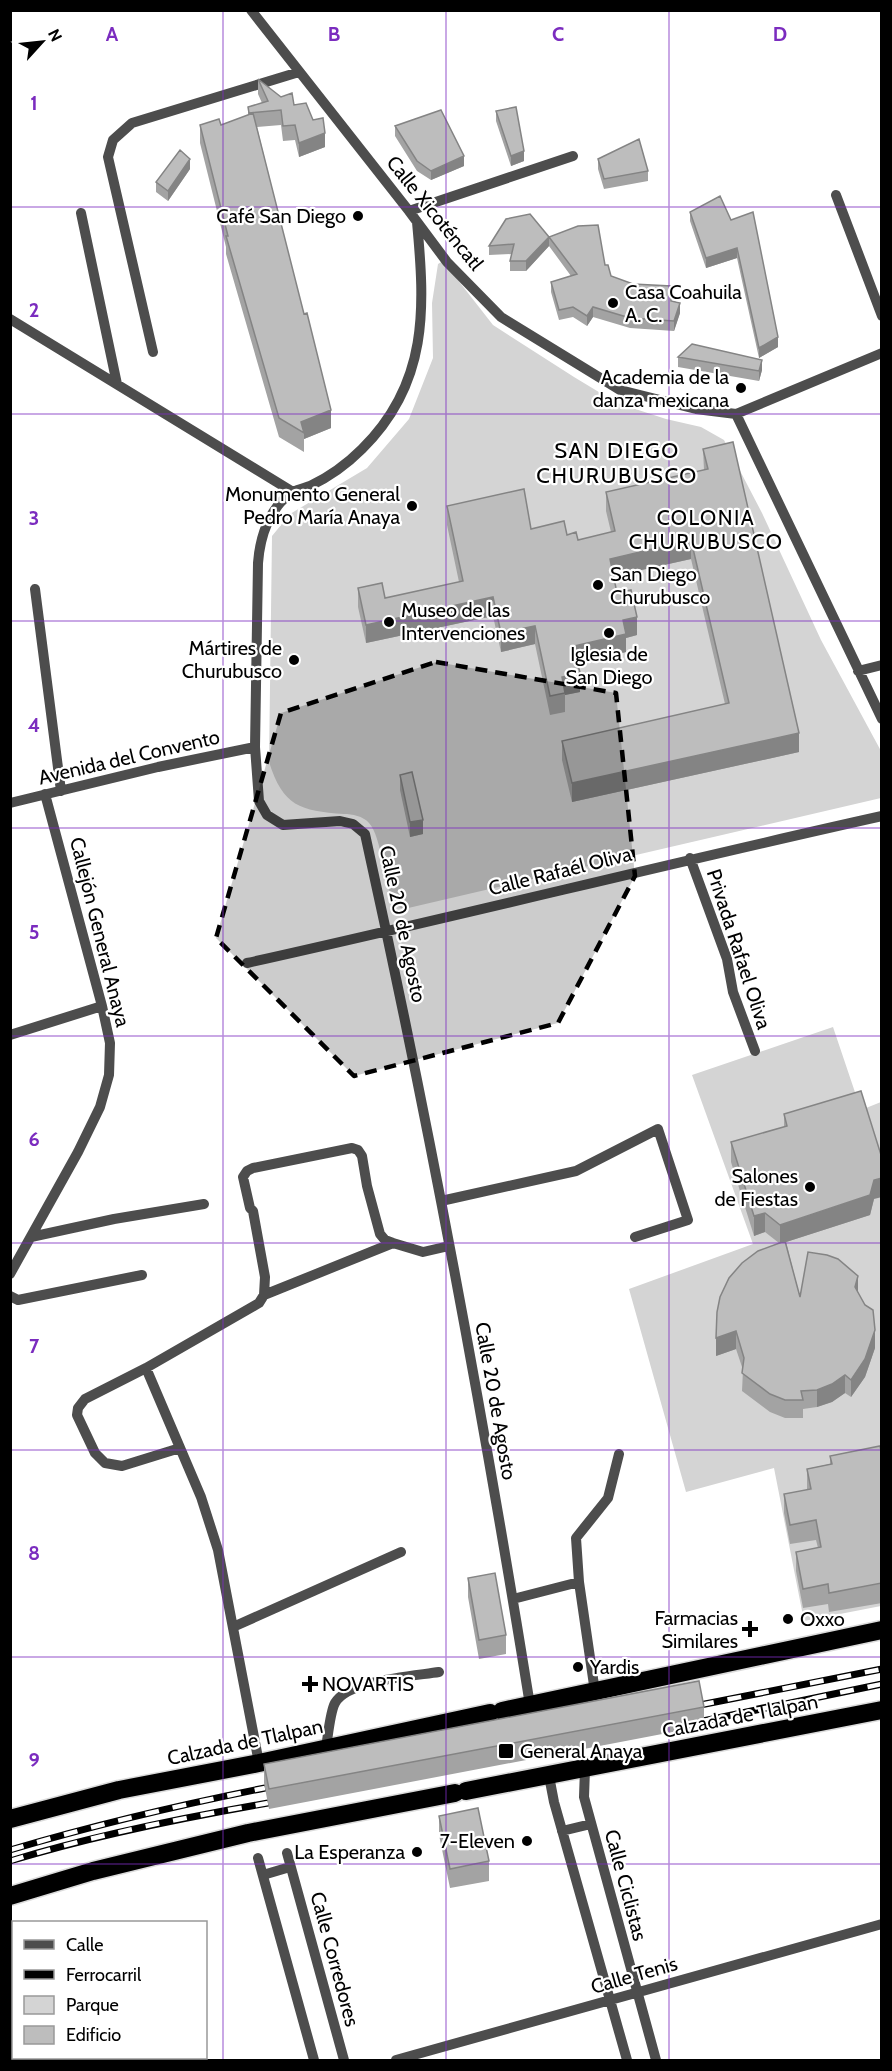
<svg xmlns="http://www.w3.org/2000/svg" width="892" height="2071" font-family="Cabin,sans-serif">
  <rect width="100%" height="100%" fill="#fff"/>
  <path fill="#d4d4d4" d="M443,261L493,325L574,377L617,403L666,419L701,427L724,440L762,513L821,640L881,751V798L404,909L395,906C384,885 382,837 369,823C363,816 352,814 344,814C300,811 283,806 269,762L272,536L290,514L367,468L409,419L433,358L432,303L438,264Z
    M833,1027L861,1110L881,1102V1606L804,1621L774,1468L686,1492L629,1289L753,1244L692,1075Z"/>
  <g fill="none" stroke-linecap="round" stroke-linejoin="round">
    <defs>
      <path id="highway" d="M502,1711L882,1630
        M466,1791L882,1710
        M10,1819L119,1790L259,1763L490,1713
        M10,1896L93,1871L248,1833L455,1793"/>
    </defs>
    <use href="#highway" stroke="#dbdbdb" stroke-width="21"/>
    <path stroke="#4d4d4d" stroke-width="10" d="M251,10L409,211L447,262L501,317L620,390L696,409L736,414L882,353
      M836,195L882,316
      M409,211L573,156
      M81,213L117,384
      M417,222C425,308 429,383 362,449C347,464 329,477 310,486C305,488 298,489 293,492C269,507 260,537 258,563L255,747L259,801L267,815L283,825L340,821L353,824L365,834C429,1123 483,1413 530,1705
      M10,319L293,492
      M153,352L108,157L113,140L132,123L299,72
      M736,414L882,719
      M35,589L61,791
      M858,671L882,665
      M10,803L158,767L255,747
      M690,858L727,959L733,992L755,1051
      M247,963C459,916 670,863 882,816
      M10,1035L102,1006
      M441,1201L576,1171L658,1129L688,1220L635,1237
      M31,1237L114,1219L204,1204
      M10,1274L78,1152L100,1107L109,1075L110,1043L102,1006L45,794
      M264,1295L393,1243
      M10,1296L18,1300L142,1275
      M146,1368L201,1497L218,1550L259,1763
      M180,1448L122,1466L105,1463L95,1453L77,1415L78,1408L85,1399L146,1368L259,1303L264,1295L265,1277L253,1211L250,1208L243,1177L247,1171L253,1168L352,1148L358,1150L362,1156L367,1186L380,1234L385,1240L393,1243L423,1252L449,1246
      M513,1599L579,1582
      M233,1627L401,1552
      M595,1692L579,1582L576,1538L608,1498L619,1454
      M326,1748C328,1736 330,1712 335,1703C348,1680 414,1676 439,1672
      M585,1769L584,1797L656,2060
      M549,1776L554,1802L627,2060
      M562,1831L591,1824
      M287,1853L344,2060
      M258,1858L314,2060
      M263,1875L290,1867
      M60,2058L61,2060
      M396,2060L882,1924"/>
    <use href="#highway" stroke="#000" stroke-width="18"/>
    <defs>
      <path id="rail" d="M700,1705L882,1669
        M703,1721L882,1684
        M10,1850C95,1825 179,1805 265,1788
        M10,1861C95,1835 181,1818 268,1803"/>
    </defs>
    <use href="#rail" stroke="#000" stroke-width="7"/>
    <use href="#rail" stroke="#fff" stroke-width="4.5" stroke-dasharray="14" stroke-linecap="butt"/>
  </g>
  <path fill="#a3a3a3" d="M258,79L281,97L294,105L325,147L299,157L295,140L283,141L281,125L257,127L331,428L304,439V452L279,437L226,254V247L200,143V125H221L248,115V107L262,103L258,94Z
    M496,111L524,161L511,166L496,121Z
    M395,126L464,166L431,180L417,171L395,136Z
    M598,159L648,171V181L604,189L598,169Z
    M190,169L168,201L156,192V182Z
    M720,196L778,347L759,358L737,258L706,268L690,221V212Z
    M549,237L605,265L611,276L671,301L680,313L674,331L630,328L593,317L587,326L573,317L559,320L551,292V282L571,276L549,246L526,271H510V261L512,254L489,255V246Z
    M678,357L762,370L759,381L678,367Z
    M703,449L799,752L572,802L562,760V741L725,704L691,559L614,576L617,593L637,635L626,638V652L578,664L580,692L565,695V712L550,715L535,644L501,652L493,616L366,643L358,607V588L385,598L459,582L447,525V506L531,529L567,535L578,540L611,532L606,511V492L704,470Z
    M400,775L423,834L410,837L400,790Z
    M784,1114L874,1199L870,1215L786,1242L800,1297L858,1293L875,1348L865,1377L851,1397L845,1393L832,1402L817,1407L803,1409V1418H785L770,1412L742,1391L743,1370L736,1349L716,1356L779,1243L765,1232L754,1236L731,1162V1142L784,1127Z
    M882,1455V1603L829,1612L828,1604L803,1608L796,1571V1552L818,1548L816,1540L790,1544L784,1513V1494L807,1490V1469L830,1464V1456Z
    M468,1578L506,1635V1654L479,1659L468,1597Z
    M704,1707V1726L269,1809L264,1783V1764Z
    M439,1816L489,1861V1881L450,1888L439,1835Z"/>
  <path fill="#848484" d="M325,133V147L299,157V143Z
    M524,151V161L511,166V156Z
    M464,156V166L431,180V171Z
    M190,159V169L168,201V191Z
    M549,237V246L526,271V261Z
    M737,248V258L706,268V258Z
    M680,303V313L674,331V321Z
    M593,307V317L587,326V316Z
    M778,337V347L759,358V348Z
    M762,360V370L759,381V371Z
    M331,410V428L304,439V433L301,422Z
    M691,540V559L610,577V559Z
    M493,597V616L366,643V625Z
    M637,617V635L626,638V652L574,665V646L623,620Z
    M535,626V644L501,652V633Z
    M580,673V692L565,695L562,677Z
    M799,733V752L572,802V783Z
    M423,820V834L410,837V822Z
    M882,1178V1197L874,1199L870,1215L780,1244V1225L874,1180Z
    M765,1213V1232L754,1236V1216Z
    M858,1276V1294L855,1287Z
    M875,1330V1348L865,1377L851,1397V1380Z
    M736,1331V1349L716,1356V1338Z
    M845,1375V1393L832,1402L817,1407V1390Z"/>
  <path fill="#bdbdbd" stroke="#848484" stroke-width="1.5" d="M258,79L281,97L292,93L294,105L306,103L313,120L323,118L325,133L299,143L295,125L283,126L281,110L249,113L248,107L268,101Z
    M516,107L524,151L511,156L496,111Z
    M441,110L464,156L431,171L417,161L395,126Z
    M253,113L304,314L307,313L331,410L301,422L304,433L279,418L226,236H228L200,125L219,119L221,125Z
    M639,139L648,171L604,179L598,159Z
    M180,150L190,159L168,191L156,182Z
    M720,196L731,220L753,212L778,337L759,348L737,248L706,258L690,212Z
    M530,214L549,237L526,261H510L514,244L489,246L506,219Z
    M598,225L605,265H608L611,276L633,284L671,286V301L680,303L674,321L630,318L593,307L587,316L573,307L559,310L551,282L577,274L549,237L578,226Z
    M692,344L762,360L759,371L678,357Z
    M733,442L799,733L572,783L562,741L729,703L691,540L610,559L617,593L631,590L637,617L623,620L626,634L574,646L580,673L562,677L565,693L550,696L535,626L501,633L493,597L366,625L358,588L382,583L385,598L463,581L447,506L524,489L531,529L564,521L567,535L576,532L578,540L615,531L606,492L708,469L703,449Z
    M412,772L423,820L410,822L400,775Z
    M861,1091L882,1158V1178L874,1180L870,1195L780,1225L765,1213L754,1216L731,1142L787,1126L784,1114Z
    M785,1241L800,1297L808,1252L827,1255L838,1259L858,1276L855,1287L865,1305L873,1310L875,1330L865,1359L851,1380L845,1375L832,1384L817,1390L801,1391L803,1400H785L770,1394L742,1373L744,1358L736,1331L716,1338L717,1312L720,1297L729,1278L742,1263L758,1251Z
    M880,1446L882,1455V1583L829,1593L828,1584L803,1589L796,1552L821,1547L816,1520L790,1525L784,1494L811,1489L807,1469L832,1464L830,1456Z
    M495,1573L506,1635L479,1640L468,1578Z
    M699,1681L704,1707L269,1789L264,1764Z
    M478,1808L489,1861L450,1869L439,1816Z"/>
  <path fill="#000" fill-opacity="0.2" stroke="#000" stroke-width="4.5" stroke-dasharray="12 8" stroke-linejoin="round" d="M436,662L616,693L635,876L558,1023L354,1076L216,938L281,713Z"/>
  <path fill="none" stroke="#7b2cbf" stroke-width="1.5" stroke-opacity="0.55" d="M223,10V2060M446,10V2060M669,10V2060M10,207H882M10,414H882M10,621H882M10,828H882M10,1036H882M10,1243H882M10,1450H882M10,1657H882M10,1864H882"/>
  <g fill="#000" stroke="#fff" stroke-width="2">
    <circle cx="358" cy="216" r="6"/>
    <circle cx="613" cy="303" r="6"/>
    <circle cx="741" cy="388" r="6"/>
    <circle cx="412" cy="506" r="6"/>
    <circle cx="598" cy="585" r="6"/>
    <circle cx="389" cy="622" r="6"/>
    <circle cx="609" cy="633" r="6"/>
    <circle cx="294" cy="660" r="6"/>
    <circle cx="810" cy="1187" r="6"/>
    <circle cx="788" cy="1619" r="6"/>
    <path d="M747 1620h6v6h6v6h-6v6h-6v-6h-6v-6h6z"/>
    <circle cx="578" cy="1667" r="6"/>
    <path d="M307 1675h6v6h6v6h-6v6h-6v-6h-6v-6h6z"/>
    <rect x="498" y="1743" width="16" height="16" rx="3"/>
    <circle cx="527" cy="1841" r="6"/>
    <circle cx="417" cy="1852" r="6"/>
  </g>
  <g text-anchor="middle" stroke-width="4.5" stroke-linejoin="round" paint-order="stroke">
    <g font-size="20" fill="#000" stroke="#fff">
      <text transform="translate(435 213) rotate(51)" y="7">Calle Xicoténcatl</text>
      <text transform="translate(129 757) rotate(-13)" y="7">Avenida del Convento</text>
      <text transform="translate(560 871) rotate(-14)" y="7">Calle Rafaél Oliva</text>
      <text transform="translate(403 924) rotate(78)" y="7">Calle 20 de Agosto</text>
      <text transform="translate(100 932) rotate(76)" y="7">Callejón General Anaya</text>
      <text transform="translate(739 949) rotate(72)" y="7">Privada Rafael Oliva</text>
      <text transform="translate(496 1401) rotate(80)" y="7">Calle 20 de Agosto</text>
      <text transform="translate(740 1716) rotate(-11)" y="7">Calzada de Tlalpan</text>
      <text transform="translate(245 1742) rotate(-12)" y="7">Calzada de Tlalpan</text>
      <text transform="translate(626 1885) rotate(75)" y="7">Calle Ciclistas</text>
      <text transform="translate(335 1959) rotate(75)" y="7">Calle Corredores</text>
      <text transform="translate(634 1975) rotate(-16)" y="7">Calle Tenis</text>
    </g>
    <g font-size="20" fill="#000" stroke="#fff" text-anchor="end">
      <text x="346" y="223">Café San Diego</text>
      <text x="625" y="299" text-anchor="start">Casa Coahuila<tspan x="625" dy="23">A. C.</tspan></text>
      <text x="729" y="384">Academia de la<tspan x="729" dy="23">danza mexicana</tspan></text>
      <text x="400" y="501">Monumento General<tspan x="400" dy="23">Pedro María Anaya</tspan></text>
      <text x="610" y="581" text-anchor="start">San Diego<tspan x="610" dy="23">Churubusco</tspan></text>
      <text x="401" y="617" text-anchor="start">Museo de las<tspan x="401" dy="23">Intervenciones</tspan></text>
      <text x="282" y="655">Mártires de<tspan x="282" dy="23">Churubusco</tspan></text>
      <text x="609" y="661" text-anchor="middle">Iglesia de<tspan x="609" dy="23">San Diego</tspan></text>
      <text x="798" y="1183">Salones<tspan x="798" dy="23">de Fiestas</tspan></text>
      <text x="738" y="1625">Farmacias<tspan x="738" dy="23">Similares</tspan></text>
      <text x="800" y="1626" text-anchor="start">Oxxo</text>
      <text x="590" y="1674" text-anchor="start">Yardis</text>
      <text x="322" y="1691" text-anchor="start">NOVARTIS</text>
      <text x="520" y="1758" text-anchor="start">General Anaya</text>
      <text x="515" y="1848">7-Eleven</text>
      <text x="405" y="1859">La Esperanza</text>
    </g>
    <g font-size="21" letter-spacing="1.5" fill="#000" stroke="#fff">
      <text x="706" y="525">COLONIA<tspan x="706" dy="24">CHURUBUSCO</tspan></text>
    </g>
    <g font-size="22" letter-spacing="1.5" fill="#000" stroke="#fff">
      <text x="617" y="458">SAN DIEGO<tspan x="617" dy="25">CHURUBUSCO</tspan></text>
    </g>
  </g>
  <g font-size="20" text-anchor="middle" font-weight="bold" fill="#7b2cbf" stroke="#fff" stroke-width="4.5" stroke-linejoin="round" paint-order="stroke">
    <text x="112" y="41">A</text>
    <text x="334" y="41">B</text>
    <text x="558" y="41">C</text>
    <text x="780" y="41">D</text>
    <text x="34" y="110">1</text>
    <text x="34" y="317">2</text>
    <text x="34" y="525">3</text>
    <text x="34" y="732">4</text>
    <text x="34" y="939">5</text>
    <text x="34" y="1146">6</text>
    <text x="34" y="1353">7</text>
    <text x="34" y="1560">8</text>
    <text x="34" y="1767">9</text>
  </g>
  <rect width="892" height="2071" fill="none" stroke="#000000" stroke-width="24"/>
  <rect x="12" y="1921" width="195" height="138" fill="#ffffff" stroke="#999999" stroke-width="1.5"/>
  <rect x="24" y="1940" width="30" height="9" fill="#4d4d4d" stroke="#999999" stroke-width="1.5"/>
  <text x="66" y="1951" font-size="18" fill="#000000">Calle</text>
  <rect x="24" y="1970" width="30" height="9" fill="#000000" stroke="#999999" stroke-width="1.5"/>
  <text x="66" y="1981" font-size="18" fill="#000000">Ferrocarril</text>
  <rect x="24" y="1996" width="30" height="18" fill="#d4d4d4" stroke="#999999" stroke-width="1.5"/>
  <text x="66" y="2011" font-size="18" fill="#000000">Parque</text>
  <rect x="24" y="2026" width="30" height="18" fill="#bdbdbd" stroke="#999999" stroke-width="1.5"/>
  <text x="66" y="2041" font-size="18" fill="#000000">Edificio</text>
  <g transform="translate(42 42) rotate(63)" stroke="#ffffff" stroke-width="4.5" paint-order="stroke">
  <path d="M0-4.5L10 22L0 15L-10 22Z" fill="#000000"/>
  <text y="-9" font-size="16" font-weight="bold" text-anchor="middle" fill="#000000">N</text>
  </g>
</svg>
